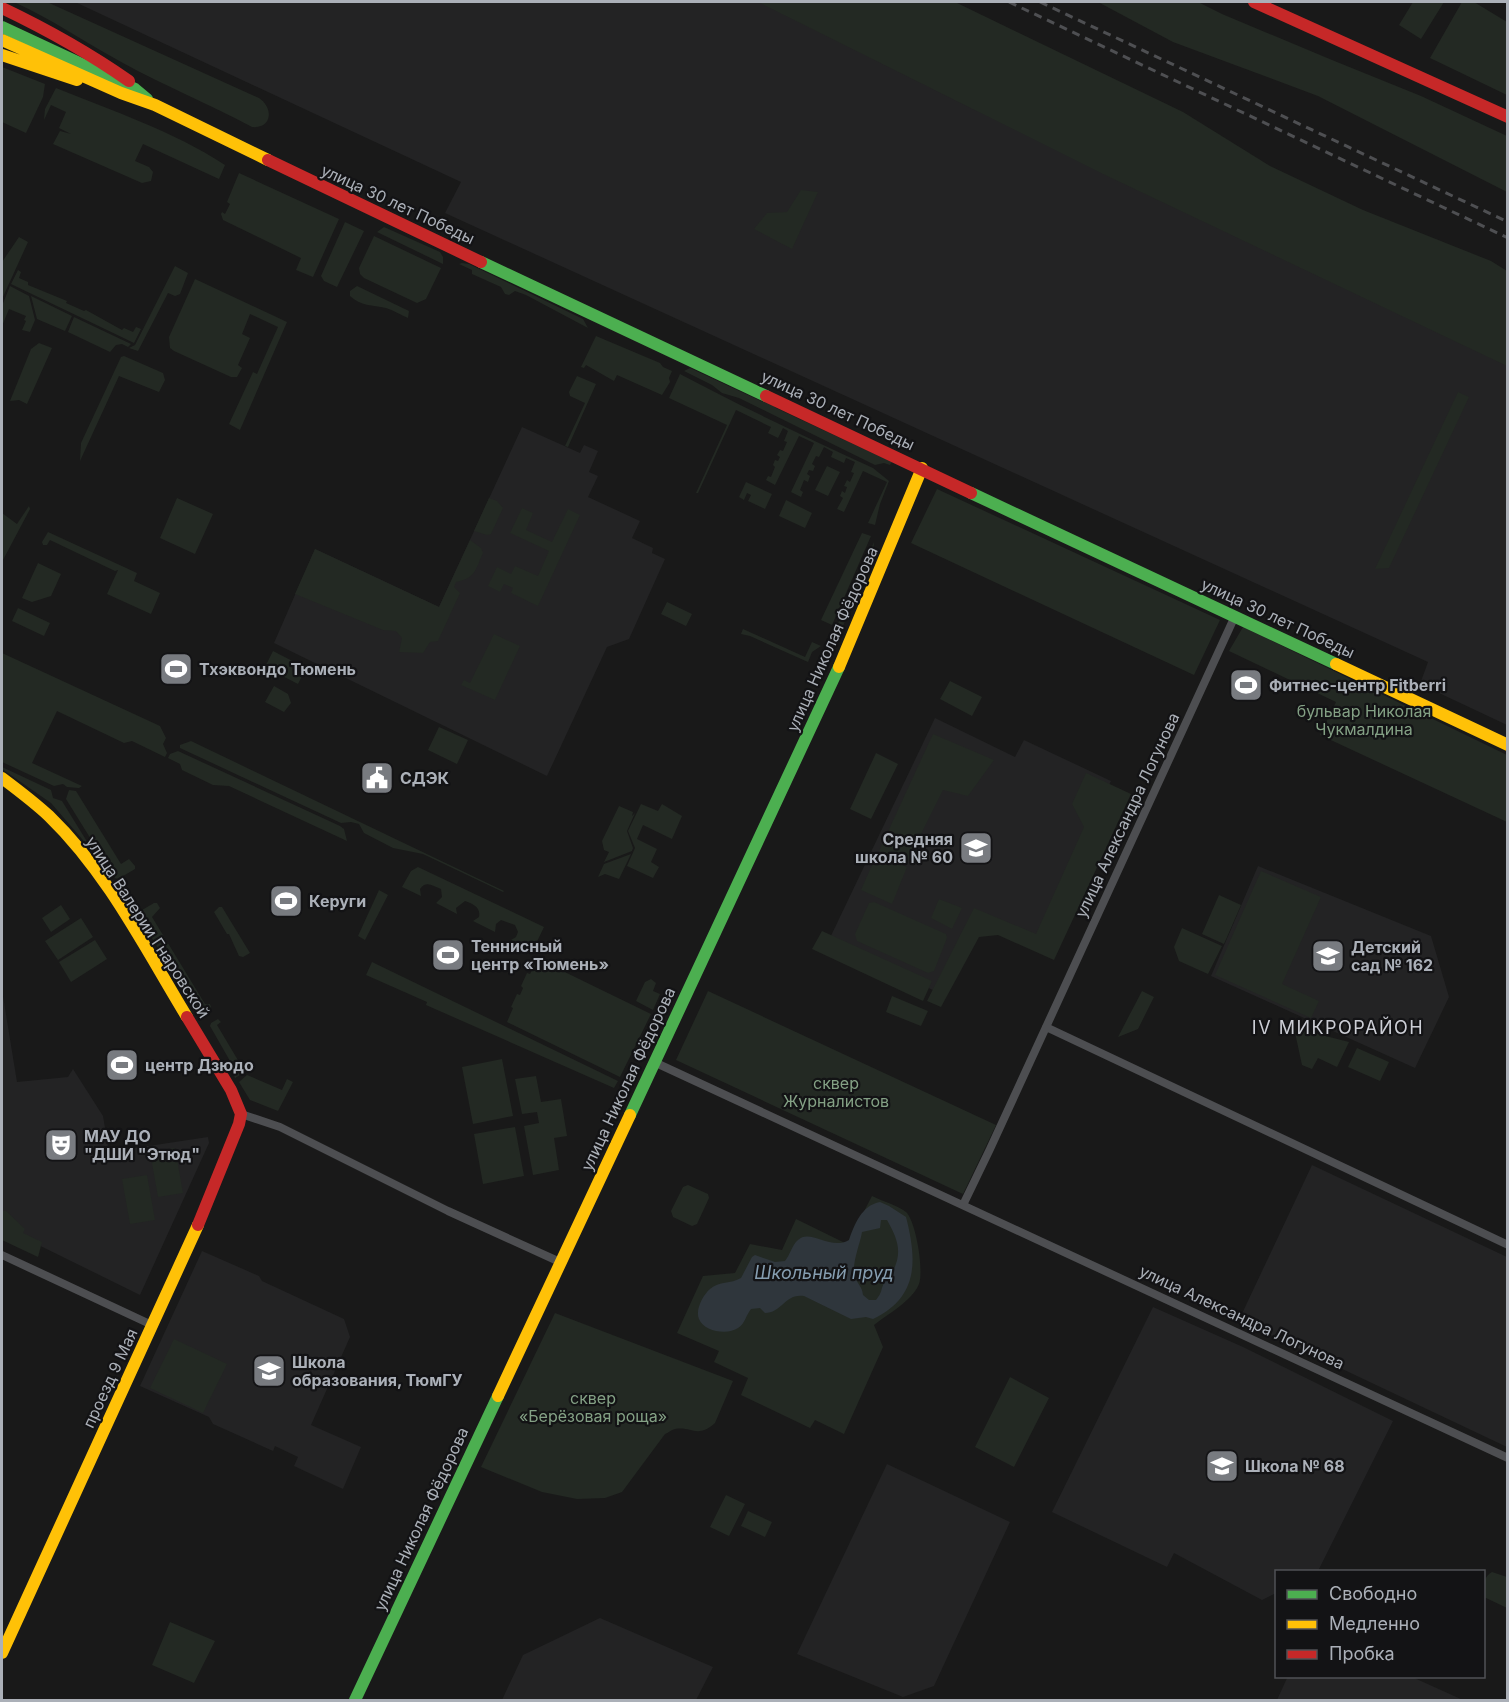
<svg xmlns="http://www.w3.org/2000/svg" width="1509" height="1702" font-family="Inter,sans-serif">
  <rect width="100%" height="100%" fill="#191919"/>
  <path fill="#232324" d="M75,2H799L1507,331V725L1420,684L1428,662L445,213L461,182Z
    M522,427L580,453L584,445L598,451L589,472L598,476L588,497L640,521L632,538L653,548L652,553L665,559L629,639L607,647L547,776L274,643L315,549L439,607Z
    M935,718L1015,757L1024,740L1111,781L1034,942L977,915L939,993L829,940Z
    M1258,866L1431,936L1449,997L1415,1068L1211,976Z
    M2,990L17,1082L68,1077L73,1069L103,1116L109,1152L208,1137L209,1143L140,1295L2,1227Z
    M1312,1165L1507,1257V1447L1239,1320Z
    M202,1251L259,1276L262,1281L344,1319L350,1337L311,1425L361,1447L343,1489L294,1466L298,1457L275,1446L273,1451L213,1424L209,1417L140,1386Z
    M1153,1307L1243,1347L1393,1421L1318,1571L1276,1572V1593L1262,1600L1174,1553L1167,1567L1052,1512Z
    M887,1464L1010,1522L934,1686L903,1697L797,1654Z
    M600,1618L713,1667L696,1700H502L523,1655Z
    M1288,1676L1412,1677L1463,1700H1277Z"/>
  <path fill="#232923" d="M14,2H47L259,98C274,108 272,129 252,127C209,104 165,86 123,63C86,43 52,19 14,2Z
    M758,2H955L1183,112L1270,166L1363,210L1491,261L1507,271V366L1101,173Z
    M1098,2H1198L1222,14L1332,60L1421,96L1507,136V192L1318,96L1173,42Z
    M1413,2H1444L1421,39L1399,25Z
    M1462,2H1474L1507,22V95L1430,58Z
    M2,67L45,84L43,97L26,133L2,122Z
    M56,88C113,111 173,131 225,165L219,179L143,144L135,161L149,167L153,172L151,181L142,183L53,144L60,131L71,134L59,128L66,112L51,105L44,120L45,109Z
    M239,173L339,219L313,277L296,270L301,258L223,220L221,214L222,212L225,214L230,204L227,202Z
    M801,190L818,192L792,249L754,229L767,213L787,212Z
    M345,222L364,231L337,287L324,281L321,276Z
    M384,227L440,252L443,257V264L377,232Z
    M374,236L441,268L426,299L417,303L364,278L360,274L359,268Z
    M19,237L28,242L2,299V262Z
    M462,263L469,264L583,319L588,328L526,295L515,291L509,295L505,294L501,287L472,274V270L459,264Z
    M175,266L188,273L180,294L175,296L168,293L138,351L129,348L135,345Z
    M18,270L21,272L19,278L28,282V285L67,301L66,303L84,311L86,310L122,330L124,328L133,332L136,327L141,329L134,343L11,284Z
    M195,279L287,322L240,430L229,424L253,372L257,374L278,327L250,314L242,334L250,338L238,365L242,368L237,377H231L174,351L170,348L169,337Z
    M10,286L29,296L35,320L30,332L22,330L26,321L24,320L26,316L9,309L2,326V306Z
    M357,286L409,311L408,318C401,315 393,310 386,308C372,305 361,306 350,296V291Z
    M31,296L72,316L65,331L37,319Z
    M74,317L131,344L128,347L122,344L116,345L110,352L68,332Z
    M596,336L660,363L663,367L672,371L669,378L670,382L662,395L617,375L614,381L586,365L584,368L581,367Z
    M39,343L52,348L27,404L19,400L10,401L31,349Z
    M124,356L163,373L165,380L159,392L119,376L80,461L81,443L121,357Z
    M690,368L763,402H769L776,408L892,462L890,465L884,463L875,465L739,398L722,393L712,385L684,371Z
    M680,374C742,407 808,438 873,468L889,481L880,504L875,525L868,523L887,482L863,471L844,512L837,509L843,498L840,496L842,491L845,493L847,487L844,486L847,480L850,482L854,473L851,472L855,462L846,458L844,463L831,457L833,452L824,447L819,457L816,456L812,464L815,466L813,471L809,470L807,474L810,476L808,482L804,480L800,490L803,492L801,497L791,492L814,443L799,436L775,485L766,480L768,476L771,477L775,467L773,465L775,460L778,461L780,457L777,455L780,450L783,451L787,442L784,441L788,431L783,428L778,438L768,433L771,427L736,410L698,493H696L727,425L669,398Z
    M577,376L596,384L568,447L565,446L585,403L570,396L569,392Z
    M1458,392L1469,397L1389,568L1375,569Z
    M827,466L840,472L828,496L815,490Z
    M746,482L772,494L765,509L748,501L751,495L747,493L744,500L739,497Z
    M937,489L1220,620L1194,675L911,543Z
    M177,498L213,514L195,554L160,538Z
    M489,498L497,501L503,508L491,534L487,535L474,531Z
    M786,500L812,513L805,528L779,516Z
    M29,506L30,509L3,560L2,559V513L17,524Z
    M522,508L533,513L526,530L552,542L568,509L580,515L538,606L511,593L513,588L504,584L500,592L488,586L497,567L511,574L515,566L538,576L549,551L510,533Z
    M48,532L137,573L134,581L160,593L151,614L107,594L118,570L115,571L50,540L47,545H43L42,542Z
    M862,533L871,536L832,625L821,620Z
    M470,540L481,548L483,553C475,570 476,578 456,582L454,587L460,593L438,641L430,642L423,653L399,652L402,638L396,631L383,630L295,594L315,549L439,607Z
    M874,542L873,554L840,633L832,637Z
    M38,563L61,574L51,596L32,602L22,598Z
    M667,602L692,614L686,626L661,614Z
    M18,608L50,623L44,636L12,621Z
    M1243,627L1507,755V822L1320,735L1336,702L1229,651Z
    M743,629L805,657L812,642L821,646L812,652L808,662L750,636L741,634Z
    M494,634L520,646L495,700L461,685L464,680L470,683Z
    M273,651L306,668L298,684L265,667Z
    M2,653L160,726L166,738L163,744L167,753L165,757L132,741L124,743L57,711L32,763L82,786L79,788L67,787L63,784L54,786L2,762Z
    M950,681L982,697L972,716L940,699Z
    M274,686L288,694L291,703L284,712L265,702Z
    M439,727L468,740L457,764L428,750Z
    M933,734L994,760L968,796L943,790L907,862L879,851Z
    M191,741L504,891L503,892L423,854L393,848L364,833L359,824L351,822L341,823L180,748V745Z
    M178,751L340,826L344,829L347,841L229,786L213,785L182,770L180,764L168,758L170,754Z
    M876,753L898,764L871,819L850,809Z
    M2,767L51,790L53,798L62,801L94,853L51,803L2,769Z
    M1086,773L1131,794L1054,960L998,935L979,937L941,1007L927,1001L974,908L1036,934L1084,827L1072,804Z
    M69,790L76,791L121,864L129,859L135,866V869L118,879L115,878L66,799Z
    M641,804L658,811L662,804L682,816L672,839L643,825L637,839L657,849L651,862L659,867L653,878L627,866L635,848L628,831Z
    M619,806L633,812L632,816L635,813L627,831L633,848L632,851L604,862L609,852L604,850L602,841Z
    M631,854L619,879L605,874L598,877L604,864Z
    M876,856L907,867L892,904L861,890Z
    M418,867L544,927L533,950L511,940L516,937L518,932L515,925L501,920L496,924L495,932L473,921L479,917C481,907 473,904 465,901L456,908L457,914L436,903L442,897L441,889C433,886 426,880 420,889L421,896L402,887L411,871Z
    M1261,871L1321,897L1282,984L1319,1001L1311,1018L1215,975Z
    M379,890L388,895L365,940L358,936Z
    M1219,895L1241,905L1224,944L1202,934Z
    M939,899L962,908L952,929L931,918Z
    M874,902L946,934L947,938L934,971L928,973L857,941L855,934L869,903Z
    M154,903H157L160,908L152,917L205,1004H210L211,1007L200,1013L196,1012L137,913Z
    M61,905L70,919L51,932L42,918Z
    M219,907H222L250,953L243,957L239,956L229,934H227L214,912Z
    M81,918L93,937L58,960L45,941Z
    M1182,928L1222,946L1208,974L1179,961L1174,947Z
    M822,931L932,981L923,1001L812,949Z
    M95,940L107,959L71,982L59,962Z
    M538,959L651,1014L620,1077L507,1022L513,1008L511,1007L517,994L520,995L523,988L521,986L527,973L530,974Z
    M372,962L618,1081L614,1088L426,1005L427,1002L366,975Z
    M651,979L656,983L653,991L660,994L653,1010L636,1001L645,982Z
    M708,991L996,1125L963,1194L676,1060Z
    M1142,991L1154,997L1138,1029L1118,1037Z
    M892,996L928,1011L921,1026L886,1012Z
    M218,1019L221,1022L217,1025L245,1072L235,1078L230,1061L210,1026L211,1023Z
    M1294,1028L1349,1042L1337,1067L1318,1058L1312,1069L1302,1065Z
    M1357,1048L1389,1062L1380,1081L1348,1067Z
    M502,1059L513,1116L473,1124L462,1067Z
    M247,1075L282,1090L287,1079L293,1082L278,1111L250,1100L239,1082Z
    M536,1076L541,1102L561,1099L567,1136L554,1138L559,1170L533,1175L524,1126L539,1123L537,1112L522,1114L515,1079Z
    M515,1127L524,1176L483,1184L474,1134Z
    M175,1148L183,1193L158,1197L150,1152Z
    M147,1175L155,1220L130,1224L122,1179Z
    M688,1185L708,1194L709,1198L697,1224L692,1226L673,1217L671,1211L683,1187Z
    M872,1196C882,1201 897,1205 906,1212C916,1221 924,1271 919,1284C912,1301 888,1314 874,1325L883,1347L844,1434L815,1420L810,1428L741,1395L748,1378L714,1362L719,1351L677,1333L703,1276L735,1273L750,1244L782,1250L796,1219L847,1244Z
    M2,1211H6L25,1229L23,1233L42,1242L38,1257L2,1240Z
    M555,1313L733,1381L715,1423C697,1439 692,1426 675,1429C671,1430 668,1433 665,1434L622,1492L605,1498L577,1499L542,1492L481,1467Z
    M174,1339L227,1364L203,1413L150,1388Z
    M1010,1377L1049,1398L1014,1467L975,1447Z
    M726,1495L745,1504L729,1536L710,1527Z
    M748,1511L772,1522L765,1537L741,1526Z
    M1492,1572L1507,1577V1608L1484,1597C1483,1587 1483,1577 1492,1572Z
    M170,1622L215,1641L194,1683L152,1665Z"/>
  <path fill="#2f363c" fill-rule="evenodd" d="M880,1202L889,1206L906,1217C917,1260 919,1297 873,1319L866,1317L851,1319L804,1296C785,1293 782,1313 765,1313L760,1308L751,1309C746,1315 745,1324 738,1328C728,1335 704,1332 699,1319C695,1310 703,1295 710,1289C719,1281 731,1284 741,1278L752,1257L755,1255L775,1262L785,1261C790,1255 792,1245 798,1240C810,1228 830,1251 849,1240C854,1225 862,1205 880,1202ZM881,1220H887C897,1238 903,1251 893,1271C891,1275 886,1278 884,1283C880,1291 883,1291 876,1300H869L863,1295C862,1286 858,1285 855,1277C851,1264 860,1245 862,1232L880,1228Z"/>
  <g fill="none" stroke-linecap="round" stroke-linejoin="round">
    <path stroke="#4d4e51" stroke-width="8" d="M1046,1027L1508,1245
      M654,1062C939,1193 1224,1324 1508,1458
      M241,1114L280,1127L448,1211L560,1262
      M963,1205L990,1149L1235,616
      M2,1255L152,1325"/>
    <path stroke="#4caf50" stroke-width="12" d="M2,27L135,89L147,99
      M481,262L766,396
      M971,493L1336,664
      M630,1115L839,667
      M355,1700L498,1396"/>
    <path stroke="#ffc107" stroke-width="12" d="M2,40L121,93L155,105L268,160
      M2,55L77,80
      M1336,664L1508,745
      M839,667L922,468
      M2,778C18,790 34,802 49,816C107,872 145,948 187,1017
      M498,1396L630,1115
      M2,1653L198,1225"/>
    <path stroke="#c62828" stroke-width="12" d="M1254,2L1508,117
      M2,8C46,29 89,53 129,81
      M268,160L481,262
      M766,396L971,493
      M187,1017L231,1090L241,1114L239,1124L198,1225"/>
    <path stroke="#4e4f52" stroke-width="3" stroke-dasharray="8 6" stroke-linecap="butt" d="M1009,2L1508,238
      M1040,2L1508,222"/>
  </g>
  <defs>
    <symbol id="stadium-square" viewBox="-11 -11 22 22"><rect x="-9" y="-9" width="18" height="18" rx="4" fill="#787b80" stroke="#131315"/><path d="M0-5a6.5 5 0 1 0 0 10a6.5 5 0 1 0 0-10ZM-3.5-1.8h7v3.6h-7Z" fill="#fff"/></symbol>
    <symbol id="civic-square" viewBox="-11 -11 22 22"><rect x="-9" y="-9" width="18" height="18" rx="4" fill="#787b80" stroke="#131315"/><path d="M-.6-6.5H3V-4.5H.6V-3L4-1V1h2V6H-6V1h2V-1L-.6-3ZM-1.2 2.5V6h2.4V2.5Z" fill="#fff"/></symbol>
    <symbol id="school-square" viewBox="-11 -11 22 22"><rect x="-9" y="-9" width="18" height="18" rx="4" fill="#787b80" stroke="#131315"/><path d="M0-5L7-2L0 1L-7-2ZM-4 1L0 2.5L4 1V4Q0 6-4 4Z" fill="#fff"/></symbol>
    <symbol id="theatre-square" viewBox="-11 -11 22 22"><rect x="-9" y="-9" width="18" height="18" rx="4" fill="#787b80" stroke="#131315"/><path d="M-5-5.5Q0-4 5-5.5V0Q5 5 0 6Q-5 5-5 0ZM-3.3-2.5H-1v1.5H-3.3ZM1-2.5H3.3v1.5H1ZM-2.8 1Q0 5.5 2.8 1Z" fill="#fff"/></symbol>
    <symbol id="university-square" viewBox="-11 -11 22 22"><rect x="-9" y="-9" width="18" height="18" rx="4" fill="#787b80" stroke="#131315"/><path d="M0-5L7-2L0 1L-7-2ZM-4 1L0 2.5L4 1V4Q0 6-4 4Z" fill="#fff"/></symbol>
  </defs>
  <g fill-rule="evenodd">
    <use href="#stadium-square" x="157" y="650" width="38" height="38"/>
    <use href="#stadium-square" x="1227" y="666" width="38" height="38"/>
    <use href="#civic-square" x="358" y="759" width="38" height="38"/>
    <use href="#school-square" x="957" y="829" width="38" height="38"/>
    <use href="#stadium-square" x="267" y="882" width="38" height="38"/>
    <use href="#stadium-square" x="429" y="936" width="38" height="38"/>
    <use href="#school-square" x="1309" y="937" width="38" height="38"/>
    <use href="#stadium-square" x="103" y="1046" width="38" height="38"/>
    <use href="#theatre-square" x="42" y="1126" width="38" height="38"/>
    <use href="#university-square" x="250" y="1352" width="38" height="38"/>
    <use href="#school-square" x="1203" y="1447" width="38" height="38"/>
  </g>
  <g text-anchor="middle" stroke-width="4.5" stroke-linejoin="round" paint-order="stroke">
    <g font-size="16" fill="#abb0b8" stroke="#131315">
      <text transform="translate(398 204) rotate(25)" y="6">улица 30 лет Победы</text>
      <text transform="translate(838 410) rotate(25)" y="6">улица 30 лет Победы</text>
      <text transform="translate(1278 618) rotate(25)" y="6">улица 30 лет Победы</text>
      <text transform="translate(832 639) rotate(-66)" y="6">улица Николая Фёдорова</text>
      <text transform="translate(1127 815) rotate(-65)" y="6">улица Александра Логунова</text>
      <text transform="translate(148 927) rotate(57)" y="6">улица Валерии Гнаровской</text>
      <text transform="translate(628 1079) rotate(-65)" y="6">улица Николая Фёдорова</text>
      <text transform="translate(1242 1317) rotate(25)" y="6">улица Александра Логунова</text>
      <text transform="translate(110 1378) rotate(-65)" y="6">проезд 9 Мая</text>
      <text transform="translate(421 1519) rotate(-65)" y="6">улица Николая Фёдорова</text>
    </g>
    <g font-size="16" font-weight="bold" fill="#abb0b8" stroke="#131315" text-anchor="start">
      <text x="199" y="675">Тхэквондо Тюмень</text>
      <text x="1269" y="691">Фитнес-центр Fitberri</text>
      <text x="400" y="784">СДЭК</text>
      <text x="953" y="845" text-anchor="end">Средняя<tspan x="953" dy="18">школа № 60</tspan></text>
      <text x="309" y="907">Керуги</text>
      <text x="471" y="952">Теннисный<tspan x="471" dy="18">центр «Тюмень»</tspan></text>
      <text x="1351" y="953">Детский<tspan x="1351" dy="18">сад № 162</tspan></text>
      <text x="145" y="1071">центр Дзюдо</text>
      <text x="84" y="1142">МАУ ДО<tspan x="84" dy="18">"ДШИ "Этюд"</tspan></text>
      <text x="292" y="1368">Школа<tspan x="292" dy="18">образования, ТюмГУ</tspan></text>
      <text x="1245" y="1472">Школа № 68</text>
    </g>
    <g font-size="16" fill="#84a185" stroke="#131315">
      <text x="1364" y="717">бульвар Николая<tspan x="1364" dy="18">Чукмалдина</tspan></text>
      <text x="836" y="1089">сквер<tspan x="836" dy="18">Журналистов</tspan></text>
      <text x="593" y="1404">сквер<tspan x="593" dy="18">«Берёзовая роща»</tspan></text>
    </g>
    <g font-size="18" letter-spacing="1.5" fill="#ccced5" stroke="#131315">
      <text x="1338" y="1034">IV МИКРОРАЙОН</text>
    </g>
    <g font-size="18" font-style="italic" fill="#859db0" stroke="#131315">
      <text x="824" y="1279">Школьный пруд</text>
    </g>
  </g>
  <rect width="1509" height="1702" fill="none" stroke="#abb0b8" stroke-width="6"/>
  <rect x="1275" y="1570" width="210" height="108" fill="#131315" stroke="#505256" stroke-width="1.5"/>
  <rect x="1287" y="1590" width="30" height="9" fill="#4caf50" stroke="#505256" stroke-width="1.5"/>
  <text x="1329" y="1600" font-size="18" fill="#abb0b8">Свободно</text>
  <rect x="1287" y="1620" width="30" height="9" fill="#ffc107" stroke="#505256" stroke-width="1.5"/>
  <text x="1329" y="1630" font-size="18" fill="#abb0b8">Медленно</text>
  <rect x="1287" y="1650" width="30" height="9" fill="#c62828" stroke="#505256" stroke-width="1.5"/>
  <text x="1329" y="1660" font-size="18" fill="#abb0b8">Пробка</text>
</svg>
